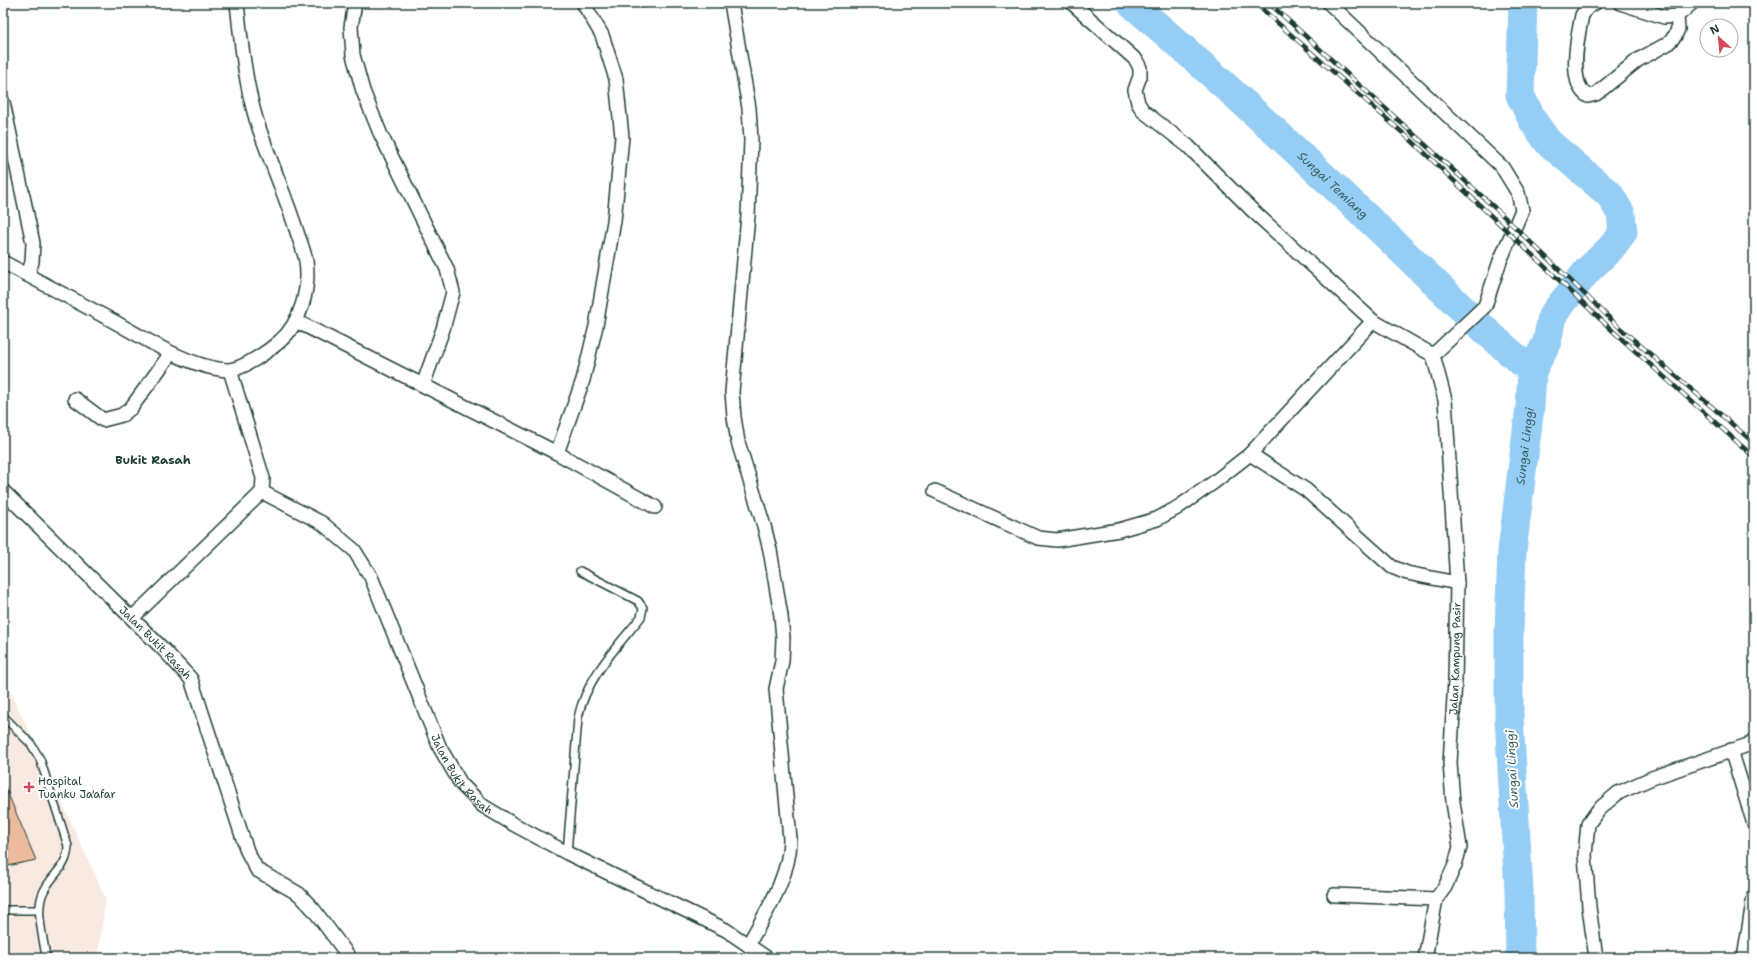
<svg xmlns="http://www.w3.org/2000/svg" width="1757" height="961" font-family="'Shantell Sans',sans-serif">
  <rect width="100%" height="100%" fill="#fff"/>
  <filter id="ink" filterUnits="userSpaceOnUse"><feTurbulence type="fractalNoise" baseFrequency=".025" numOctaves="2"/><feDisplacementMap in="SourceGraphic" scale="8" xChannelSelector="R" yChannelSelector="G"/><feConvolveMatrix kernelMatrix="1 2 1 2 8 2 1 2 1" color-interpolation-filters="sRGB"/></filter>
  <g filter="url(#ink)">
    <path fill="#f9eae1" d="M3,675L106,899L97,958H3Z"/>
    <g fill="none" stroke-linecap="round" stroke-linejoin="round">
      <g stroke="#95cdf4" stroke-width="29">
        <path id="s1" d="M1131,3C1215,75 1295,149 1375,225C1427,274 1477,326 1532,371"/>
        <path id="s2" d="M1520,958L1519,891L1509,717V631L1512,551L1530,407L1532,371L1547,342L1552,316L1587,271L1611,248L1623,232L1621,214L1610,195L1548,142L1533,121L1520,95L1523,3"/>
      </g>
    </g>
    <path fill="#ecba9c" stroke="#1f3d34" d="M3,782L36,860L3,867Z"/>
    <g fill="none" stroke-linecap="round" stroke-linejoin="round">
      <defs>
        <path id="service" d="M3,716L31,744L40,759L68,846C67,869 53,872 44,891C34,910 44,938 46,958
          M567,853L578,718C586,678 617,647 641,617L643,608L638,601L580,571
          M3,910H39"/>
        <g id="minor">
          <path d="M355,3L351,27L353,55L363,91L380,133L447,269L453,292L443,329L423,385"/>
          <path d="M731,3L749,108L751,140L748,216L732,392L734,417L738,442L764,526L770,550L781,616L783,638L782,661L776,689L790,839C790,877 766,912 748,945"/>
          <path d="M1072,3L1136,60L1140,68V76L1135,90L1138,103L1143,111L1188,146L1252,210L1373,321L1433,355"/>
          <path d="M1329,3L1502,167L1518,193L1522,210L1500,261L1485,306L1433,355"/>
          <path d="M1595,3L1587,8L1582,15C1578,35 1567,84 1588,96L1596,94L1638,60L1667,44L1675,36L1678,29L1677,16"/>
          <path d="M1620,3L1664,17L1677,16L1692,3"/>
          <path d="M3,102L33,243L32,262L28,275"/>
          <path d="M3,262C40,282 78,302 115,322C147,340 191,368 228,370C242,370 270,350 280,341C301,323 310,288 306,261C304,250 299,239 296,229C284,192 268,156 256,119C245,82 241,41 237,3"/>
          <path d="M296,321L557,453L655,507"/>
          <path d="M75,399L103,420L122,415L131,408L171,353"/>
          <path d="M557,453L583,380L596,326L614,221L622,137L616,79L602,35L583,3"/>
          <path d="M1250,454L1373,321"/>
          <path id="s3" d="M3,491L164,650L191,679L247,851L257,870L299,894L314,910L350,958"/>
          <path d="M935,491L1038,538L1057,540L1119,530L1157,519L1177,508L1213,483L1250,454L1306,490L1392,567L1407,573L1457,583"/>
          <path id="s4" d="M262,492L322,523L354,550L371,577L440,748L461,784L483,806L513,824L567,853L726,930L767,958"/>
          <path d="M132,618L262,492L263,478L230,370"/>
          <path d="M1731,750L1754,824"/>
          <path d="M1334,895L1436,899"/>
          <path id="s5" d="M1425,958L1436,899L1445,887L1455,865L1460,847L1453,802L1450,763L1455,681L1457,583L1445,400L1433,355"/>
          <path d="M1596,958L1589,907L1585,855L1588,824L1599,809L1618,793L1652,778L1748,745L1754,740"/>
          <path d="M1744,958L1754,896"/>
        </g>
      </defs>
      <use href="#service" stroke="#1f3d34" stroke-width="10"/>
      <use href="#minor" stroke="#1f3d34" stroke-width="16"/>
      <use href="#service" stroke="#fff" stroke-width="7"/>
      <use href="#minor" stroke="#fff" stroke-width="13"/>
      <defs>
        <path id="rail" d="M1255,3L1413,142L1615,333L1754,457
          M1269,3L1495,208L1620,328L1754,443"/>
      </defs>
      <use href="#rail" stroke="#1f3d34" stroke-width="4.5"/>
      <use href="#rail" stroke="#fff" stroke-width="3" stroke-dasharray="9" stroke-linecap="butt"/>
    </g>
  </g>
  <path fill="#d1495b" stroke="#fff" stroke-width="1.5" d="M27 781h4v4h4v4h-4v4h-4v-4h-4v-4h4z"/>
  <g text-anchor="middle" stroke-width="4" stroke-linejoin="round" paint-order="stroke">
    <g font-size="11" fill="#1f3d34" stroke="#fff">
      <text dy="4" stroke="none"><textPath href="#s3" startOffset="215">Jalan Bukit Rasah</textPath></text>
      <text dy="4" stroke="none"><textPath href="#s5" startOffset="307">Jalan Kampung Pasir</textPath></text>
      <text dy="4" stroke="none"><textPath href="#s4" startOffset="360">Jalan Bukit Rasah</textPath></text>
    </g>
    <g font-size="11" fill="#1f3d34" stroke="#fff" text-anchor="start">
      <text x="38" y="785">Hospital<tspan x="38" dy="13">Tuanku Ja'afar</tspan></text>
    </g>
    <g font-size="12" font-style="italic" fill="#3c6164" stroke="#fff">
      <text dy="4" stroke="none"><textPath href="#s1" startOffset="272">Sungai Temiang</textPath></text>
      <text dy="4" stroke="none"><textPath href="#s2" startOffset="513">Sungai Linggi</textPath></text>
      <text transform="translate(1512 769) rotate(-93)" y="4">Sungai Linggi</text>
    </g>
    <g font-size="12" font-weight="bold" fill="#1f3d34" stroke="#fff">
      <text x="153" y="464">Bukit Rasah</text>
    </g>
  </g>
  <rect width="1757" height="961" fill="none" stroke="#fff" stroke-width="16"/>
  <rect x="8" y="8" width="1741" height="945" fill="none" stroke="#1f3d34" stroke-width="1.5" filter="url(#ink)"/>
  <g transform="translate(1719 38) rotate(333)"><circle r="19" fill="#ffffff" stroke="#a5b1ae"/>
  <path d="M0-3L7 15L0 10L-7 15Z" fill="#d1495b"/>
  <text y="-6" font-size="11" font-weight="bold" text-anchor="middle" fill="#1f3d34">N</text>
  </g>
</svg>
